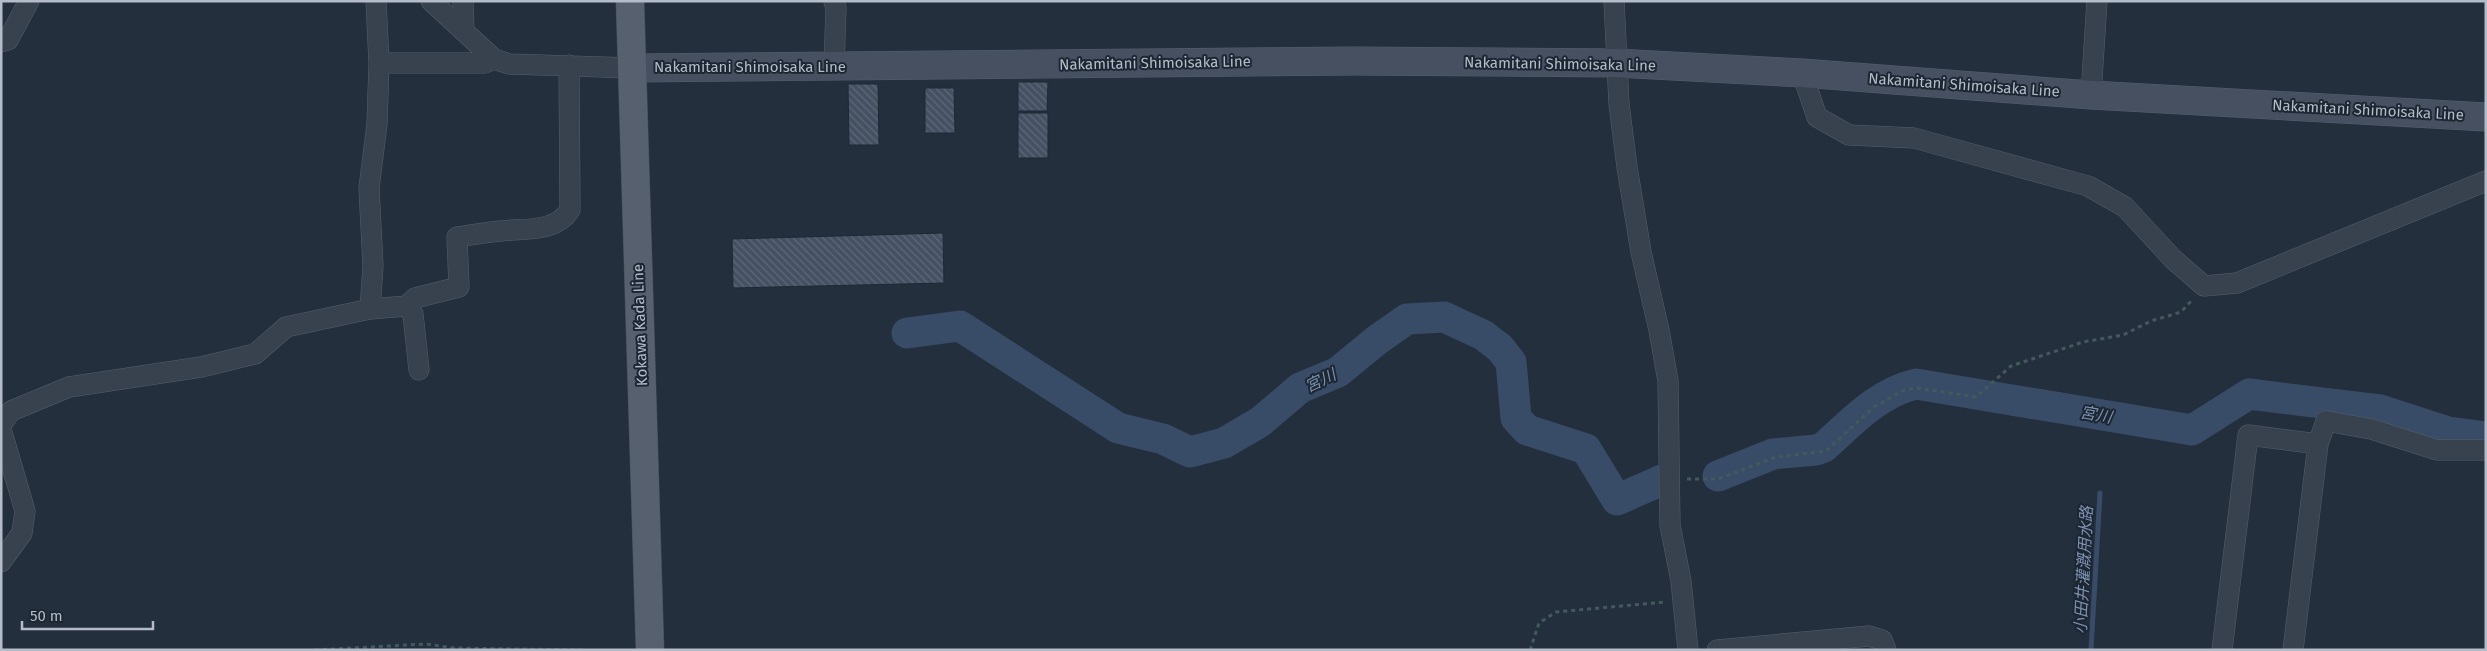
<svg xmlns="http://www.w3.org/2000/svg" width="2487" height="651" font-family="'Fira Sans','Noto Sans JP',sans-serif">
  <defs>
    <pattern id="building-back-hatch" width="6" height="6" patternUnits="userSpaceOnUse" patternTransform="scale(1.25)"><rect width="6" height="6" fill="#455162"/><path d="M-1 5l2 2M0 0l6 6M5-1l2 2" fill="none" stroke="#5d6877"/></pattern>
  </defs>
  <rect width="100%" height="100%" fill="#242f3e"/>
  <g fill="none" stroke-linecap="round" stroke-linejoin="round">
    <path stroke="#394c67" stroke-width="5" d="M2091,650L2100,493"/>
    <path stroke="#394c67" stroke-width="31" d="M907,333L960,326L1118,428L1163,439L1190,452L1224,443L1260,422L1300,388L1338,372L1377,340L1407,319L1444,317L1483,335L1500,348L1511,362L1516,418L1527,430L1586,449L1617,500L1662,480
      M1718,476L1773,454L1816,450L1824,447C1852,422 1878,393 1916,384L2192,430L2249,394L2380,410L2448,432L2486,437"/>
  </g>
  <path fill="url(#building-back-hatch)" stroke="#1f2835" d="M1018,82H1048L1047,111H1018Z
    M848,84H878L879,145H849Z
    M925,88H954L955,133H925Z
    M1018,113H1048V158H1018Z
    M943,233L944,283L733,288L732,239Z"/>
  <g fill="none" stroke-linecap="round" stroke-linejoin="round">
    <defs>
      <path id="street" d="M376,1L379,63H485L494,59
        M431,1L494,59L509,64L633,68
        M463,1L464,31
        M1614,1L1619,104L1627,167L1641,252L1659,330L1668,381L1670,525L1681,581L1688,650
        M1,42L8,40L29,1
        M834,67L836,8L834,1
        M1802,73L1817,117L1849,135L1914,138L2088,186L2125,207L2173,259L2204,286L2237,283L2486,181
        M2091,95L2097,1
        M406,306L415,298L459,287L457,237C472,235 486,232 501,231C525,228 555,233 570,210L569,65
        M370,309L406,306L413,314L419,370
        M1,425L11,411L69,387L201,367L255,354L286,327L370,309L373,266L369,188L377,124L379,63
        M1,429L25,511L22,533L1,562
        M1717,650L1869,636L1882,640L1886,650
        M2222,650L2248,435L2318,444
        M2293,650L2318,444L2326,421L2371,429L2437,450H2486"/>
      <path id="secondary" d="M633,68L1353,61L1616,63L1802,73L2091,95L2486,117"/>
      <path id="primary" d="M630,1L650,650"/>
    </defs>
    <use href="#street" stroke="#565f6c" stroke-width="21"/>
    <use href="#secondary" stroke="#565f6c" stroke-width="29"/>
    <use href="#primary" stroke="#414a57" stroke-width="29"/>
    <path stroke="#44595c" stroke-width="3" stroke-dasharray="4 4" stroke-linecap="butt" d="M1687,479H1718L1776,457L1826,451L1874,407L1904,390L1917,388L1976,397L2011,366L2083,342L2123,335L2151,321L2181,312L2192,300
      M315,650L426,644L454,648L583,650
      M1530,650L1539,623L1556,612L1665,602"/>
    <use href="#street" stroke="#38414e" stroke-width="20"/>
    <use href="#secondary" stroke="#465061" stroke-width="28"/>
    <use href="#primary" stroke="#56606e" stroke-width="28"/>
  </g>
  <g text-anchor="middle" stroke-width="4" stroke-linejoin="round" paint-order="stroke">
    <g font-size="15" fill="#b4bcc9" stroke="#1d2633">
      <text transform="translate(1155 63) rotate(-1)" y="5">Nakamitani Shimoisaka Line</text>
      <text transform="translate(1560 64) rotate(1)" y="5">Nakamitani Shimoisaka Line</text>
      <text x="750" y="72">Nakamitani Shimoisaka Line</text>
      <text transform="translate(1964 85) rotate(4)" y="5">Nakamitani Shimoisaka Line</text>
      <text transform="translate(2368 110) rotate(3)" y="5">Nakamitani Shimoisaka Line</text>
      <text transform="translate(640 325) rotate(-92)" y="5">Kokawa Kada Line</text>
    </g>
    <g font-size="16" font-style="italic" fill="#7c92b1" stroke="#1d2633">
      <text transform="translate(1320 380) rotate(-26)" y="6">宮川</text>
      <text transform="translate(2096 414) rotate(10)" y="6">宮川</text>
      <text transform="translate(2083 570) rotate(-87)" y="6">小田井灌漑用水路</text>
    </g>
  </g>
  <rect width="2487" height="651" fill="none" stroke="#b4bcc9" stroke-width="5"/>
  <path d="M22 621v8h131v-8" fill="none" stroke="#b4bcc9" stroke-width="2.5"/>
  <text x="30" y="621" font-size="15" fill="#b4bcc9" stroke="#1d2633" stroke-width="4" paint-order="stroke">50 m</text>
</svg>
